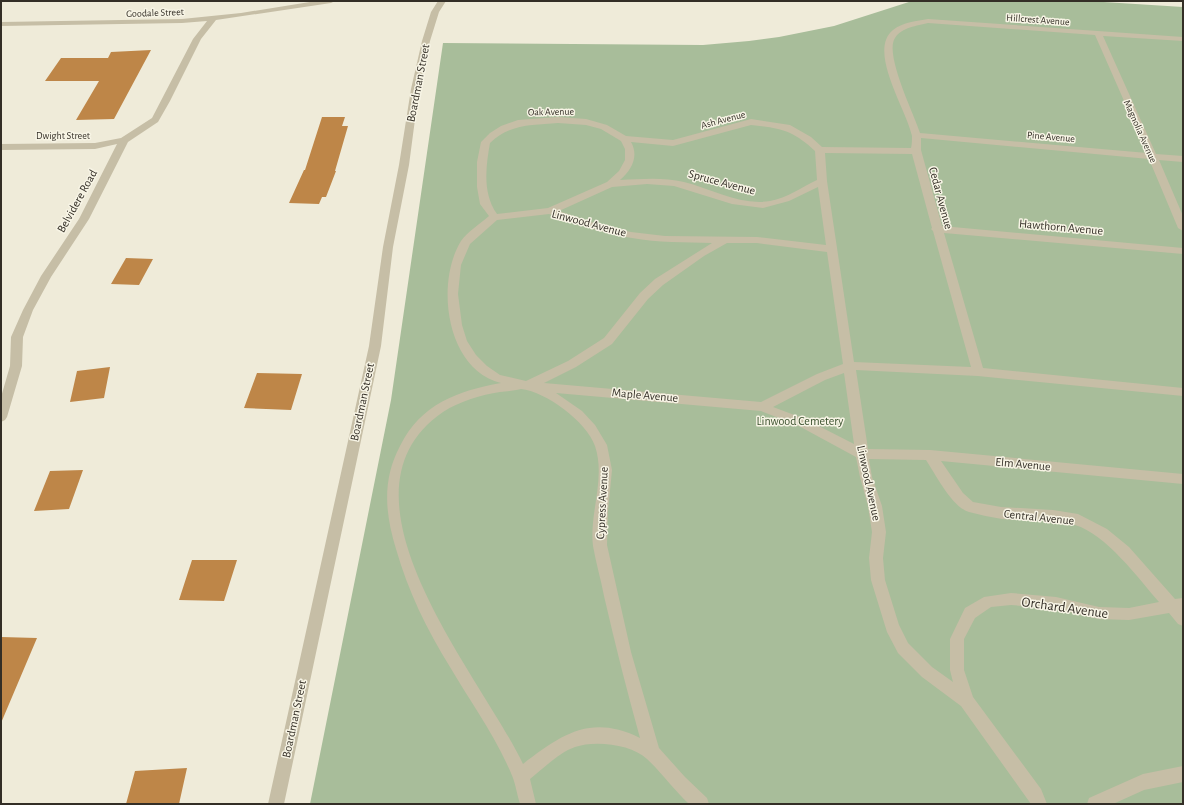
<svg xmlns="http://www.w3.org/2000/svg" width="1184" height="805" font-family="'Alegreya Sans',sans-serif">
  <rect width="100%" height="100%" fill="#efebd9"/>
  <path fill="#a8bd9a" d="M912,1H1088L1183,7V804H310L391,400L443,43L703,45L749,41L779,37L834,26Z"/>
  <path fill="#be8648" d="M151,50L114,119L76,120L99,81H45L61,58H108L111,52Z
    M322,117H345L342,126H348L335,171H336L326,197H322L319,204L289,203L304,170H305Z
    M126,258L153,259L139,285L111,284Z
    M110,367L104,398L70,402L77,371Z
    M257,373L302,374L291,410L244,408Z
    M83,470L69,509L34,511L50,471Z
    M192,560H237L224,601L179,600Z
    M1,637L37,638L1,723Z
    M187,768L179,804H126L135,771Z"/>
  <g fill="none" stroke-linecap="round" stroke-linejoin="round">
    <path fill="#c6bea6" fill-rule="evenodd" d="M316,1H335L331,3L216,20L201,39L170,101L158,122L128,142L89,219L51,277L33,310L23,337L22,366L7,417L5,420L1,422V397L10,366L11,337L23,310L41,276L79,219L117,144L95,149L1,150V144L95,143L121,138L152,118L193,39L207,21L182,23L1,26V22L182,19L241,13Z
      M438,1H446L439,12L430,41L419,89L409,165L393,247L381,346L284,804H268L369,346L383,247L399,165L411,89L422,41L431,12Z
      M928,19L1183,37V41L1103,36L1156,154L1183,156V162L1159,160L1183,216V231L1178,228L1149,159L921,138V150L942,226L1183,248V254L944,233L983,368L1183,388V396L978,376L856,370L868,449L930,450L1183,474V484L941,461L963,493L973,502L1001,507L1053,510L1078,514L1107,529L1129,547L1175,599L1183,598V626L1178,624L1169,613L1129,620L1099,619L1056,609L1011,605L991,607L975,618L964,639V670L973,697L1041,789L1047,804H1031L961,706L922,677L898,653L887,632L871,580L869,558L872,532L868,506L860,477L856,457L797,425L761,411L556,393L582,411L595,425L607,445L612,470L608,511L607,545L631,652L659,748L685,777L707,798L709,804H689C674,790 662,773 647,759C632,744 594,740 575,747C558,753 543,769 530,779L536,804H520C517,795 516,786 513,778C497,738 471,703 450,667C427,630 408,591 396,549C385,513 382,480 400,446C421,404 457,391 501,383C446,370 435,283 461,241C467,232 480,224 489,216L480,204L477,187V162L481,142L490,133L501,126L518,120L558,117L586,119L607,125L626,136L673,140L751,119L790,125L811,137L822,147L911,148C912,144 912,140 912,136C907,110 867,51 893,30C903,22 917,21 928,19ZM928,23L1095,35L1147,153L920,133C914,114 884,54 895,38C902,27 917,26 928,23ZM558,123L586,125L601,129L621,141L625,149V160L619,171L607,182L548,208L497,214C482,193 486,166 490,143C509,124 533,125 558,123ZM751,125C780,128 793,130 815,151L817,180C802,187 787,198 770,201C741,206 712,189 684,182C663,177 642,179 620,180C632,170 639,156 631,142L673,146ZM825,153L912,154L932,228L931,229L933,231L971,367L854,362L827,181ZM647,184L674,186L732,204L763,208L789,201L818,187L826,245L757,237L665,236L631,232L597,224L559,211L612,187ZM549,214C576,223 604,234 632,238C658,243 685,242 712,243L655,279L640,293L604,338L568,361L526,381L500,375L487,366L476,355L467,341L462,325L458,294L461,265L470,244L497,220ZM727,243H757L827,252L843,364L817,374L761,402L544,383L576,367L612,344L648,299L663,285L704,256ZM844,373L854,444L805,419L773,407L825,380ZM521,389C545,391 587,422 595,446C606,479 589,513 593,546C596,563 601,580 604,596C615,644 627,691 640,738C591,714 562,734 523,764C483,678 322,495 443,412C460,401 481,395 500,392C507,391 514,391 521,389ZM869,459L926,460C936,475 952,507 969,512C980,515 991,517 1002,519C1026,521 1051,518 1075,525C1106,534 1138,578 1159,602L1129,608L1099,607L1056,597L1011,593L984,597L965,608L950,639V670L953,682L932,667L908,643L899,625L885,580L883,558L886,532L882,506L872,477Z
      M1183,766V782L1144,790L1113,804H1087L1089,798L1143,774Z"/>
  </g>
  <g text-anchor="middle" stroke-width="3" stroke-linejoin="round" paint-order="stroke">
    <g font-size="10" fill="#332e26" stroke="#f7f4e5">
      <text transform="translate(155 12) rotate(-2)" y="4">Goodale Street</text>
      <text transform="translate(1038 19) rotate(4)" y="4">Hillcrest Avenue</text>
      <text transform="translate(551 111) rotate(-1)" y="4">Oak Avenue</text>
      <text transform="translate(723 119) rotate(-15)" y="4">Ash Avenue</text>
      <text transform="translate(1141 131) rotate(66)" y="4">Magnolia Avenue</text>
      <text x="63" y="139">Dwight Street</text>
      <text transform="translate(1051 136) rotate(5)" y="4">Pine Avenue</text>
    </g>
    <g font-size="12" fill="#332e26" stroke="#f7f4e5">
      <text transform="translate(418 83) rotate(-79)" y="4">Boardman Street</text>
      <text transform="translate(722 182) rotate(15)" y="4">Spruce Avenue</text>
      <text transform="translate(941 198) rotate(75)" y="4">Cedar Avenue</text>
      <text transform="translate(77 201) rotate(-61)" y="4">Belvidere Road</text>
      <text transform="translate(589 223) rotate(15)" y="4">Linwood Avenue</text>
      <text transform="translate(1061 227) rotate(5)" y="4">Hawthorn Avenue</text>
      <text transform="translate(645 395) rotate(5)" y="4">Maple Avenue</text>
      <text transform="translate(362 402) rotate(-78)" y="4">Boardman Street</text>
      <text transform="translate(1023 464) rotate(5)" y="4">Elm Avenue</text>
      <text transform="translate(869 483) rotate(78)" y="4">Linwood Avenue</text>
      <text transform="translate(602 503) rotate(-87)" y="4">Cypress Avenue</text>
      <text transform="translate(1039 517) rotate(6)" y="4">Central Avenue</text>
      <text transform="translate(294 719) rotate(-78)" y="4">Boardman Street</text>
    </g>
    <g font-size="12" fill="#394f2c" stroke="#f7f4e5">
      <text x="800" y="425">Linwood Cemetery</text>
    </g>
    <g font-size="14" fill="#332e26" stroke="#f7f4e5">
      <text transform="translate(1065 607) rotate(8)" y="5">Orchard Avenue</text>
    </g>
  </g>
  <rect width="1184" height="805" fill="none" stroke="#332e26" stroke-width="4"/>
</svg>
